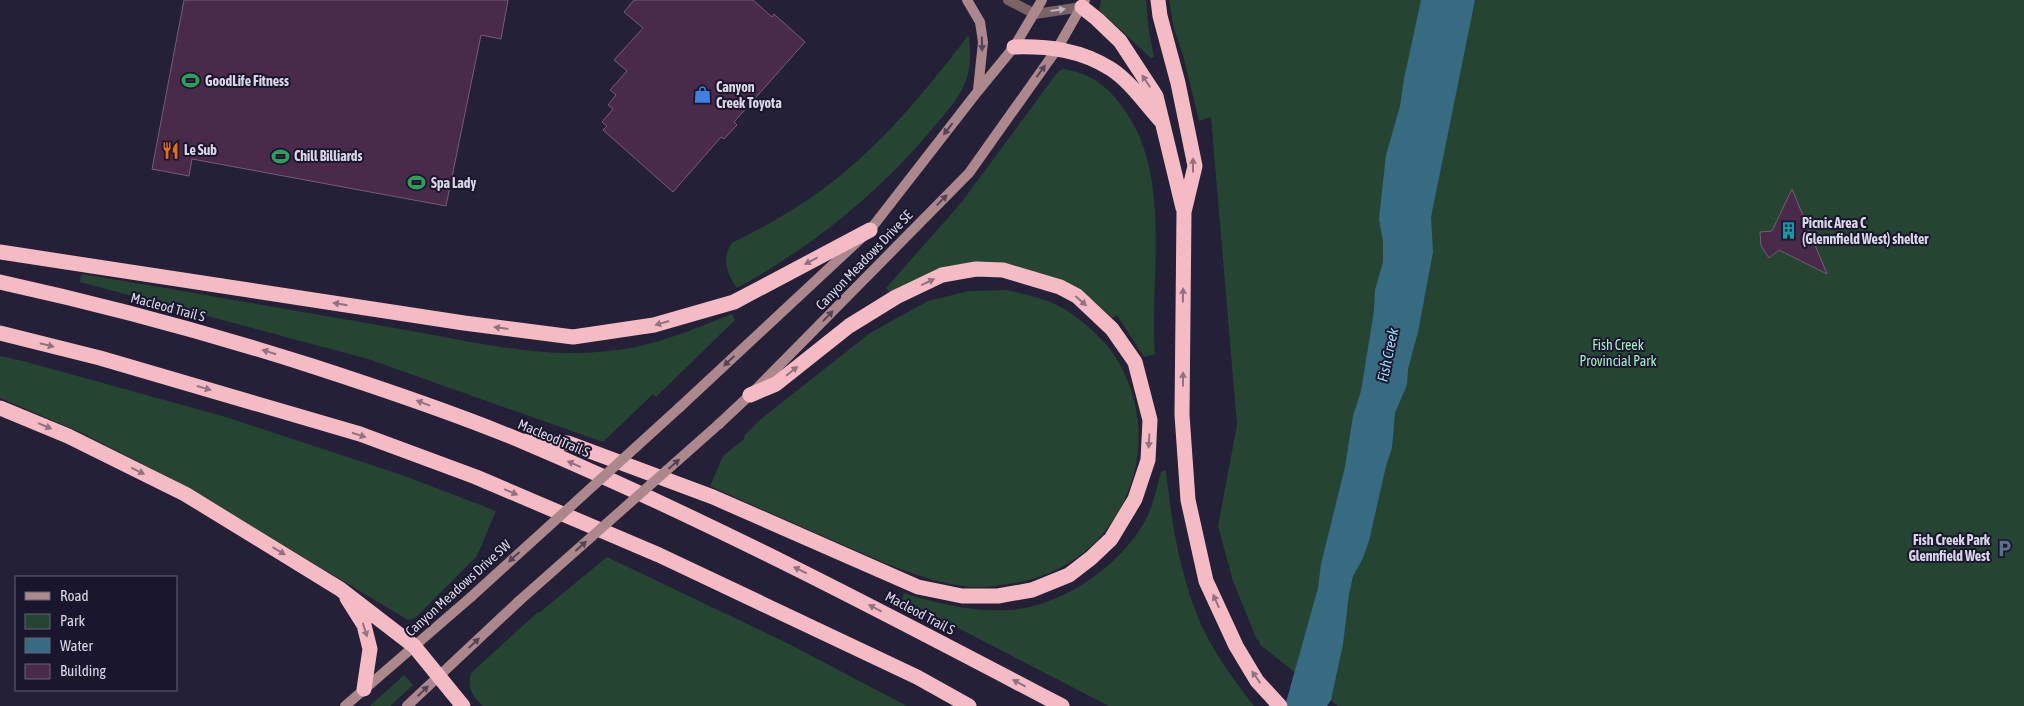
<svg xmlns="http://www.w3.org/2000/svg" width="2024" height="706" font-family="'Asap Condensed',sans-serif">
  <rect width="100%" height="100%" fill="#232037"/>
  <path fill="#254532" d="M1101,0H1146L1149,32L1154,57L1151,58L1099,10Z
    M1169,0H2024V706H1338L1259,644L1260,641L1257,640L1233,581L1218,526L1237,425L1211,117L1199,121L1183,55L1174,29Z
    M967,37H969C971,54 971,70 964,85C956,103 940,119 928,134C874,197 810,248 737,288C727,274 721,259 732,243C753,232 775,221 795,208C865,165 918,101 967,37Z
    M1062,69C1084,71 1104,83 1117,100C1175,169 1149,271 1155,354L1144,357L1117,315L1113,318L1085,295L1005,267L892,295L886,288L961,203L1057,73Z
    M81,274C186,291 290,310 395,328C465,340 538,359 609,351C653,347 691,330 732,314L735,320L656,397L653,394L603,442L368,359L80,282Z
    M1006,290C1029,295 1053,300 1072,314C1090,327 1109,344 1119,363C1170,453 1117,567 1014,583C997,586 980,589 962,586C922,580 884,563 848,547C802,527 756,507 710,486L723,456L745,438L744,436L761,419L870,333L928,301L969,291Z
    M0,356L23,361L226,417L402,475L496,511L477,556L415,618L408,620L178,482L80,432L0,398Z
    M1166,470C1171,520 1179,568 1197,615C1210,648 1233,679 1254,706H1109L902,599L904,593C937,604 974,612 1009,610C1063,607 1125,563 1148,515C1154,502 1157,486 1161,472Z
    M607,557L785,642L907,706H483C472,696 467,688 471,673L538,612L539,613Z
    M404,675L413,685L390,706H370Z"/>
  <path fill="#366b82" d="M1421,0H1475L1431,217L1433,252L1418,332L1408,369L1407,385L1395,413L1392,448L1386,466L1369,541L1362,560L1353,576L1349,594L1343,644L1331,700L1327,706H1285L1318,588L1321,564L1345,467L1353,416L1361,391L1374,311L1375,290L1383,262V241L1379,219L1386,155L1400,106L1404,79Z"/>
  <path fill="#492a4a" stroke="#745f75" d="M184,0H508L501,39L481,35L446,206L192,159L189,176L152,169Z
    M634,0H753L772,17L774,14L805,42L734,122L737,125L724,139L721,137L673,192L603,130L607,126L602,122L613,109L608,105L616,95L610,90L627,71L614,60L643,28L624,12Z
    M1792,189L1827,274L1779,250L1769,258L1761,246L1760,232L1772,231Z"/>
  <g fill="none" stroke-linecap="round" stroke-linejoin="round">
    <path stroke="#7a6366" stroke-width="10" d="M1008,0L1035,14L1082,7"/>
    <path stroke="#ac878c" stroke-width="10" d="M967,0L980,22L983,42L978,90
      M680,407L870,230L978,91L1014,47L1042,0
      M719,424L750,395L969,173L1057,49L1085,0
      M345,706L471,597
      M407,706L519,601"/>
    <path stroke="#f5bbc4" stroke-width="15" d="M1158,0L1160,16L1178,83L1195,166L1184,212L1182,415L1188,500L1206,581L1236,646L1257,681L1280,706
      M1082,7L1097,19L1120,41L1156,96L1183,208
      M1014,47C1049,46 1081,50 1111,69C1131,82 1146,105 1162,122
      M0,252L464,323L573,337L654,325L734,302L870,230
      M0,282C105,305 209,333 312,366C383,389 455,413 524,442C708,520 885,613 1062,706
      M0,333L100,358L360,434L476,477L659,555L917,677L969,706
      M0,408L68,436L185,494L340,589L414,646L463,706
      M522,441L568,443L713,497L918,587L962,596H998L1032,590L1069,575L1091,558L1111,539L1135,499L1148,460L1150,420L1135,362L1112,329L1077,296L1060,287L1003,270L976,269L942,275L896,297L849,326L776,384L750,395
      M347,598L364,625L370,649L364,689"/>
    <path stroke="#ac878c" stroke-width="10" d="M471,597L680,407
      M519,601L719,424"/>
  </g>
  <defs><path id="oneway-solid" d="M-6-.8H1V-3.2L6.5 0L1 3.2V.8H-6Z" transform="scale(1.25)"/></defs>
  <use fill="#bcb4c0" href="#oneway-solid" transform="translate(1058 10) rotate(-8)"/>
  <g fill="#544353">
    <use href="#oneway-solid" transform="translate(982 44) rotate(89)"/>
    <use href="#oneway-solid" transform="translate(1041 71) rotate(-54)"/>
    <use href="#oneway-solid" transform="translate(948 129) rotate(128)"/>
    <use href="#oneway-solid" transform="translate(942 200) rotate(-46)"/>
    <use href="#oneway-solid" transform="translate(828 316) rotate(-46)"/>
    <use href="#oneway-solid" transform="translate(729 361) rotate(137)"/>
    <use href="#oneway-solid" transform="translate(674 464) rotate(-41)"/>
    <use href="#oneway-solid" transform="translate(581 546) rotate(-41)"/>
    <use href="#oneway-solid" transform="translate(514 557) rotate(138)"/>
    <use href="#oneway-solid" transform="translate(474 643) rotate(-43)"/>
    <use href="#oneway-solid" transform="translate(423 691) rotate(-44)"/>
  </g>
  <g fill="#927180">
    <use href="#oneway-solid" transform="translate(1146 81) rotate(-124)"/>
    <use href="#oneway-solid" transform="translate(1193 165) rotate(-90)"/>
    <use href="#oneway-solid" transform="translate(811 261) rotate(152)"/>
    <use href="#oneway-solid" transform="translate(928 282) rotate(-25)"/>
    <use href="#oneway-solid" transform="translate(1183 295) rotate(-89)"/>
    <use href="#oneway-solid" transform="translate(1081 301) rotate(41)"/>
    <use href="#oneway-solid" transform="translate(340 304) rotate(-171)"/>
    <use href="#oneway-solid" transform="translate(662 323) rotate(164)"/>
    <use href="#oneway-solid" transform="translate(501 328) rotate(-173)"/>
    <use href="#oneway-solid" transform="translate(47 345) rotate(14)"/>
    <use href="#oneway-solid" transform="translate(269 352) rotate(-162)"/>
    <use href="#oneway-solid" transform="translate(792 371) rotate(-39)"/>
    <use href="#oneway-solid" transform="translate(1183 379) rotate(-90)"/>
    <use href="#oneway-solid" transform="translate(204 388) rotate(16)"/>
    <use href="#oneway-solid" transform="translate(423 403) rotate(-159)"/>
    <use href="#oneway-solid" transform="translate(45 426) rotate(23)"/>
    <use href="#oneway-solid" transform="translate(359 435) rotate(18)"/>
    <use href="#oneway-solid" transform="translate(1149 441) rotate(93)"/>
    <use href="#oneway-solid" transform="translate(574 464) rotate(-156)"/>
    <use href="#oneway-solid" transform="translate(138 471) rotate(26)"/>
    <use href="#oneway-solid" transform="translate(511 492) rotate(23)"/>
    <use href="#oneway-solid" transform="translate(279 551) rotate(31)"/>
    <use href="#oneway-solid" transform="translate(800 570) rotate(-154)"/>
    <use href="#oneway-solid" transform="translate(1216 601) rotate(-114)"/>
    <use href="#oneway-solid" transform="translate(875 608) rotate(-152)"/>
    <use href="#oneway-solid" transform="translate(365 630) rotate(73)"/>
    <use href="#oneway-solid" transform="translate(1256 677) rotate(-125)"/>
    <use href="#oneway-solid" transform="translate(1019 683) rotate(-152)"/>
  </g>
  <defs>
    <symbol id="stadium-bare" viewBox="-9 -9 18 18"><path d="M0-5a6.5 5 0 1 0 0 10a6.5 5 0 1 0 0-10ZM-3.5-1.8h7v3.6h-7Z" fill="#2e9e5b" stroke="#1a162d" stroke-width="2.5" paint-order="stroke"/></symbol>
    <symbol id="shop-bare" viewBox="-9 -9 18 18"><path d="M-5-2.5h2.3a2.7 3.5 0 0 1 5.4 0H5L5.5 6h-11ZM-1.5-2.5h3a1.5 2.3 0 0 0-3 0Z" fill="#3f7fe0" stroke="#1a162d" stroke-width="2.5" paint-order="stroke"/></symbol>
    <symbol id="restaurant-bare" viewBox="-9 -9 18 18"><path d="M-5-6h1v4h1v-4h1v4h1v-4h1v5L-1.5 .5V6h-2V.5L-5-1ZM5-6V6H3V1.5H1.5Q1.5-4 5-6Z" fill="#e8710a" stroke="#1a162d" stroke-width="2.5" paint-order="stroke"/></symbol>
    <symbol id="building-bare" viewBox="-9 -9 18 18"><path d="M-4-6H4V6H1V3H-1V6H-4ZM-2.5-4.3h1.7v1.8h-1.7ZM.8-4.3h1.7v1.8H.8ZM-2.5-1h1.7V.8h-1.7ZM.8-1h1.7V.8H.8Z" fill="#0f9aa8" stroke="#1a162d" stroke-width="2.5" paint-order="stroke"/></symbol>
    <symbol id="parking-bare" viewBox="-9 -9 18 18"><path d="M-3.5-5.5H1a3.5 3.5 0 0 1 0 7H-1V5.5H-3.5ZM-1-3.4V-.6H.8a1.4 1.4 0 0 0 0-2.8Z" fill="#5c6f8a" stroke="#1a162d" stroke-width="2.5" paint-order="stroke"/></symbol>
  </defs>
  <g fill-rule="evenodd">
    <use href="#stadium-bare" x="178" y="68" width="25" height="25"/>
    <use href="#shop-bare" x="690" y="82" width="25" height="25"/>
    <use href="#restaurant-bare" x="158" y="138" width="25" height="25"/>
    <use href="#stadium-bare" x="268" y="144" width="25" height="25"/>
    <use href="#stadium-bare" x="404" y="170" width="25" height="25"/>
    <use href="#building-bare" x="1776" y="218" width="25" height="25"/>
    <use href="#parking-bare" x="1992" y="536" width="25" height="25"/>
  </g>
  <g text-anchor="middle" stroke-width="4" stroke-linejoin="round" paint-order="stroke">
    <g font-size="14" font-weight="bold" fill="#d9d7e7" stroke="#1a162d" text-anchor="start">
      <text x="205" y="86">GoodLife Fitness</text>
      <text x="716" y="92">Canyon<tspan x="716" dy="16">Creek Toyota</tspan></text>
      <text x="184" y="155">Le Sub</text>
      <text x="294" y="161">Chill Billiards</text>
      <text x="431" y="188">Spa Lady</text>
      <text x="1802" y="228">Picnic Area C<tspan x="1802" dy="16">(Glennfield West) shelter</tspan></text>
      <text x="1990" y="545" text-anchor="end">Fish Creek Park<tspan x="1990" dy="16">Glennfield West</tspan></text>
    </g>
    <g font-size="14" fill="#d9d7e7" stroke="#1a162d">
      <text transform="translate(864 260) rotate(-46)" y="5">Canyon Meadows Drive SE</text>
      <text transform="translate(168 307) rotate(15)" y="5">Macleod Trail S</text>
      <text transform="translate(554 438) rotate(23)" y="5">Macleod Trail S</text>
      <text transform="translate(458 588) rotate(-42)" y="5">Canyon Meadows Drive SW</text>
      <text transform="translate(920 613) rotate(28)" y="5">Macleod Trail S</text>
    </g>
    <g font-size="14" fill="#a5f0c2" stroke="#1a162d">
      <text x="1618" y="350">Fish Creek<tspan x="1618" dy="16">Provincial Park</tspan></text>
    </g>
    <g font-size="15" font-style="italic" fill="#99daf8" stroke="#1a162d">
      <text transform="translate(1388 355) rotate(-78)" y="5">Fish Creek</text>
    </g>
  </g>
  <rect x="15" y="576" width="162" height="115" fill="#1a162d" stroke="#666377"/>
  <rect x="25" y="592" width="25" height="8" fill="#ac878c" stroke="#666377"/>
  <text x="60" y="601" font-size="15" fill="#d9d7e7">Road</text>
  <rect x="25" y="614" width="25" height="15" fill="#254532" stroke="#666377"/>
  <text x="60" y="626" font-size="15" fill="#d9d7e7">Park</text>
  <rect x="25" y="638" width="25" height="15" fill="#366b82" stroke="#666377"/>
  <text x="60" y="651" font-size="15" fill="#d9d7e7">Water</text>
  <rect x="25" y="664" width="25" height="15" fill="#492a4a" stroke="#666377"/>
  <text x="60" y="676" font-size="15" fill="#d9d7e7">Building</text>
</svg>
